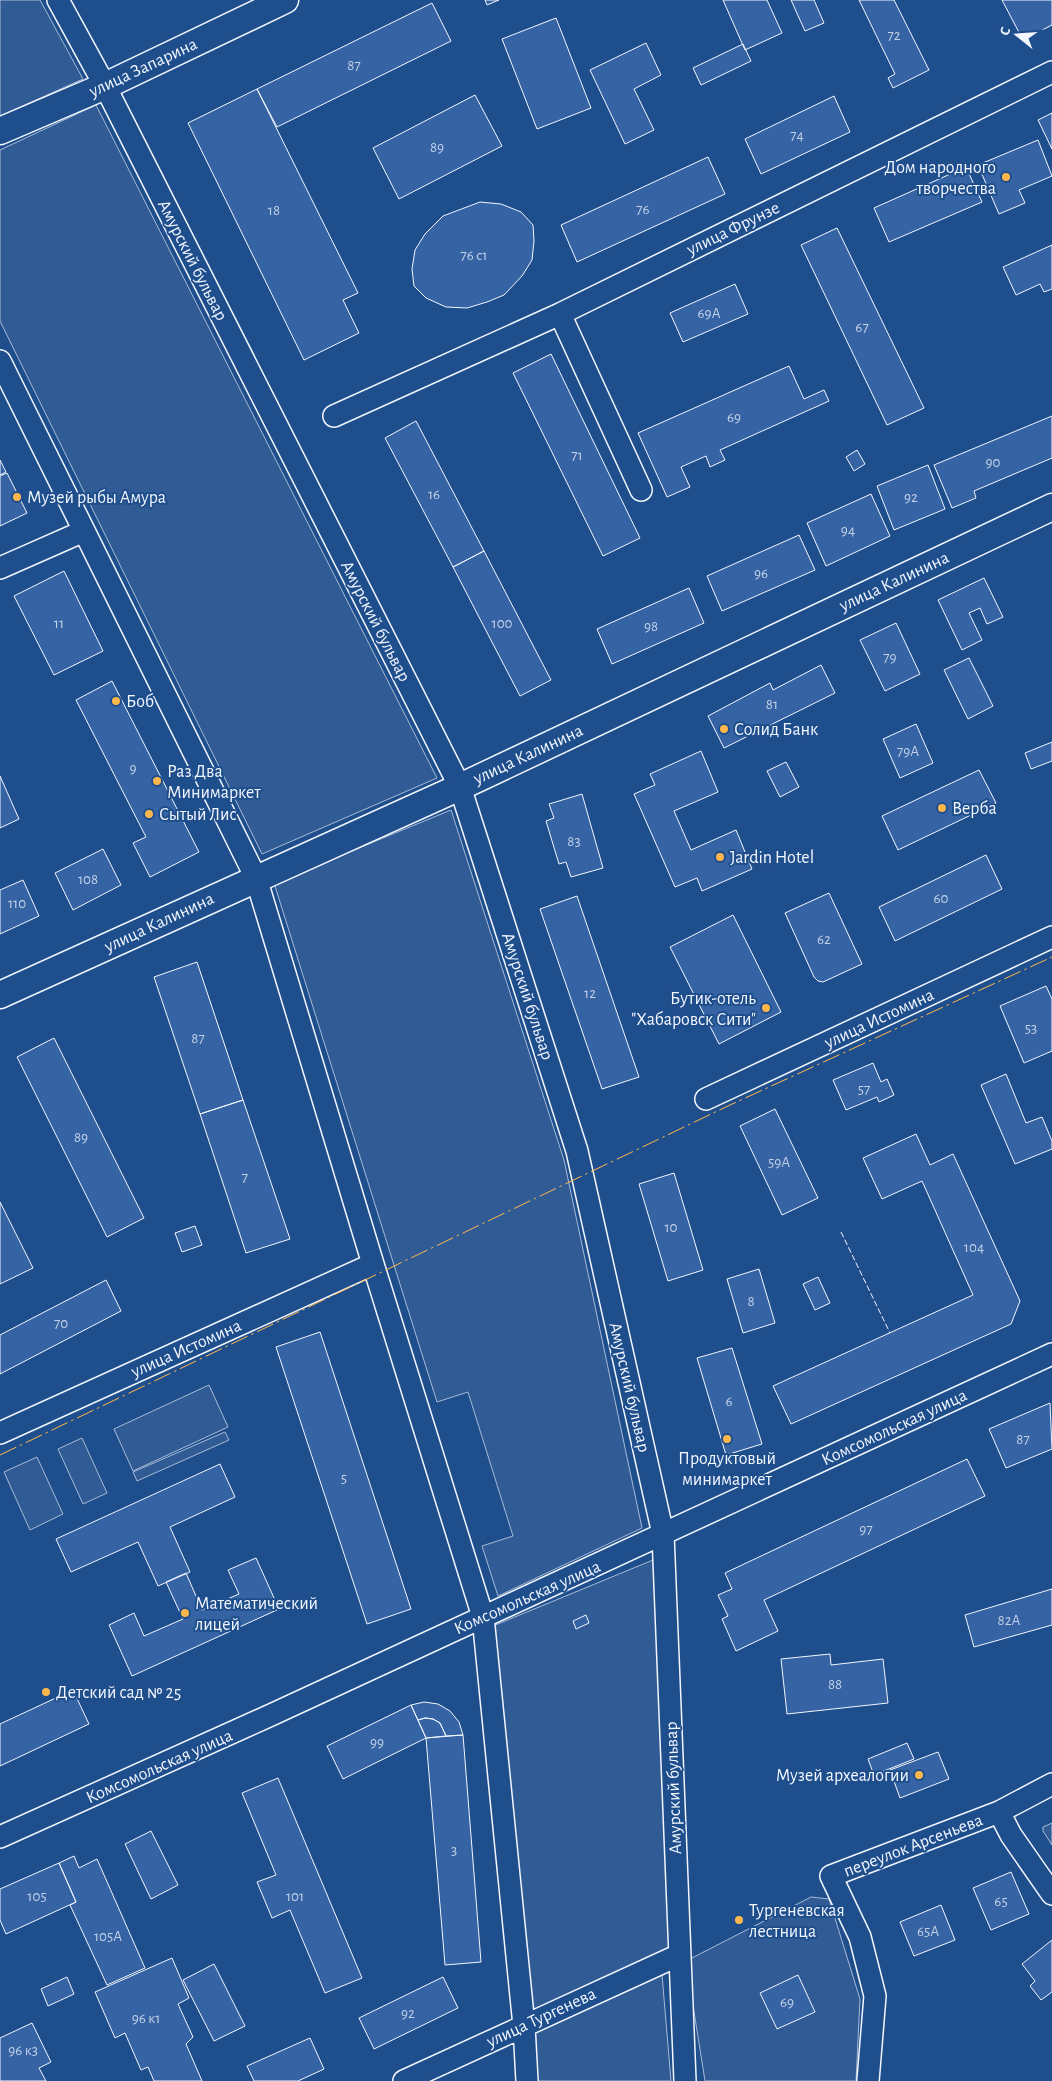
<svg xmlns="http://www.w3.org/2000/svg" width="1052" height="2081" font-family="'Alegreya Sans',sans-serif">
  <rect width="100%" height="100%" fill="#1f4e8c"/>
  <path fill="#305b95" stroke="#a8bbd7" d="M0,0H40L83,79L0,116Z
    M96,105L437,778L262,854L0,321V150Z
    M451,810L564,1160L642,1528L498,1596L482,1546L513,1536L468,1392L437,1402L274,883Z
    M209,1385L228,1427L133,1471L114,1429Z
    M225,1432L229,1440L137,1481L133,1472Z
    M82,1438L107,1493L83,1504L58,1449Z
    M37,1457L63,1514L30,1530L4,1472Z
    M653,1560L670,1951L530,2013L493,1626Z
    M1052,1823V1845L1043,1831V1827Z
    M811,1897L829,1899L860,1999L856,2081H705L686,1961Z
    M662,1975L671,2081H535L532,2033Z"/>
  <path fill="#3563a3" stroke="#f2f6ff" d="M485,0H499L487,5Z
    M723,0H767L782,33L745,50Z
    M791,0H814L824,23L805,31Z
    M859,0H894L929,70L893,88L888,78L895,74Z
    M1002,0H1052V25L1023,40Z
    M432,3L451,41L277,127L257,89Z
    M556,18L591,108L537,129L502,39Z
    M646,43L661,75L634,89L654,130L625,144L590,70Z
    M743,44L751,61L701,85L693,68Z
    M257,89L358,293L343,300L359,333L304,360L188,123Z
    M475,95L502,146L399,199L373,148Z
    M834,96L850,132L761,174L745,139Z
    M1052,113V149L1038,120Z
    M1038,140L1052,176L1019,190L1025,203L999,214L978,165Z
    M708,157L725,194L577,262L561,225Z
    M966,167L982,202L889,242L874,208Z
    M480,202L501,204L521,212L533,225L534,241L532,260L522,276L504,295L487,302L467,308L446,307L426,298L414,286L412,269L415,250L425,234L443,216Z
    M837,228L924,408L887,425L801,245Z
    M1052,245V289L1044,292L1040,284L1016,295L1003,267Z
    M735,284L748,314L683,342L670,313Z
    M551,354L640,538L603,556L513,373Z
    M789,366L804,399L824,390L829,401L720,450L725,460L710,467L706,456L681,467L690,487L667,497L638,433Z
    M1052,416V458L974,491L976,498L952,508L934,465Z
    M416,421L484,551L453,567L385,438Z
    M857,450L865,464L854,471L846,457Z
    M0,460L6,472L0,475Z
    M928,465L945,509L894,530L877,486Z
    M7,473L27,513L0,526V476Z
    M871,494L890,536L826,566L807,523Z
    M799,535L815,570L722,611L707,576Z
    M484,551L551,680L520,696L453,567Z
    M64,571L103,651L54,675L14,596Z
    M984,578L1003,617L987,624L980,608L969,613L982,640L962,650L938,600Z
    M689,588L704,623L612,664L597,629Z
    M896,623L920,674L885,691L860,640Z
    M969,658L993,706L968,719L944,670Z
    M821,665L835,693L724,748L708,716L770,683L773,690Z
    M112,681L199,852L150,877L133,843L146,837L76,700Z
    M916,724L933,763L900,778L883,739Z
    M1052,742V761L1031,769L1025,753Z
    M701,751L718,792L674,811L691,850L736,830L752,869L702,891L697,878L675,887L634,794L655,785L650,774Z
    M786,762L799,787L780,797L767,771Z
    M979,770L996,803L898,850L882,816Z
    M0,776L19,819L0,828Z
    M582,794L603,868L571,877L566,862L559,864L546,821L554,818L549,804Z
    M103,849L121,885L73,910L55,873Z
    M986,855L1002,889L895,941L879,907Z
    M23,880L39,916L0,934V890Z
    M829,893L862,964L823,982L818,981L814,977L785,913Z
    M577,896L639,1077L602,1089L540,909Z
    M733,915L781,1012L719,1044L670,947Z
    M197,962L243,1100L200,1114L154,977Z
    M1046,986L1052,999V1051L1024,1063L1000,1006Z
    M54,1038L144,1218L107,1237L17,1057Z
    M873,1063L881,1082L887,1079L894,1095L879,1102L877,1097L846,1110L833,1080Z
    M1006,1074L1026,1123L1042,1117L1052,1141V1149L1015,1164L981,1085Z
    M243,1100L290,1239L246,1253L200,1114Z
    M775,1109L818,1198L782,1215L740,1126Z
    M916,1134L930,1165L953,1154L1020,1301L1011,1324L791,1424L773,1386L973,1295L922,1181L882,1199L863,1158Z
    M674,1173L703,1270L668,1281L639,1184Z
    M0,1202L33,1268L0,1284Z
    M195,1226L202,1245L182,1252L175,1233Z
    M759,1269L775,1323L743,1333L727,1279Z
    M818,1277L830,1303L815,1310L803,1284Z
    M106,1280L121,1311L0,1374V1335Z
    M320,1332L411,1609L367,1624L276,1347Z
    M732,1348L762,1444L726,1455L697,1358Z
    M1050,1403L1052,1449L1006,1468L989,1429Z
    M967,1459L985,1496L764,1600L778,1631L736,1651L722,1619L728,1616L718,1595L732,1589L725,1573Z
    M220,1464L235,1497L170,1527L190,1572L158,1586L138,1542L71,1572L56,1539Z
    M256,1558L279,1609L132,1676L109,1625L134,1613L144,1636L183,1619L166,1582L186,1573L202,1610L239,1594L228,1570Z
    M1052,1589V1625L974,1647L965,1615Z
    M586,1615L589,1623L576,1629L573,1621Z
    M830,1654L831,1665L883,1659L888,1703L787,1714L781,1659Z
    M73,1690L89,1724L0,1766V1724Z
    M424,1702L438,1704L450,1711L459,1722L463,1735L446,1736L440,1723L433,1719L425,1718L418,1720L411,1705Z
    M411,1705L426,1738L343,1779L327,1746Z
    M425,1718L433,1719L440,1723L446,1736L426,1738L418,1720Z
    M463,1735L481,1962L445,1965L426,1738Z
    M907,1743L914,1759L874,1775L868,1759Z
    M938,1752L949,1779L900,1798L890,1770Z
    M278,1778L362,1978L325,1993L290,1910L272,1918L257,1882L276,1875L242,1793Z
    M151,1831L178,1885L151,1899L125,1844Z
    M74,1856L79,1868L97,1859L145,1968L107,1985L70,1905L76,1902L59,1863Z
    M59,1863L76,1902L6,1934L0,1920V1889Z
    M1011,1872L1029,1914L991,1930L973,1888Z
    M941,1905L955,1940L914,1956L900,1922Z
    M1052,1940V1992L1041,2000L1030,1986L1035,1981L1022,1964Z
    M172,1958L189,1998L178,2004L193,2037L186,2044L202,2081H154L148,2067L141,2070L125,2033L115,2038L95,1992Z
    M214,1964L245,2026L214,2041L183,1980Z
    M798,1975L815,2012L777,2029L760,1993Z
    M67,1977L74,1994L48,2006L41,1989Z
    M443,1977L458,2008L374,2049L359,2018Z
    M32,2023L51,2062L39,2068L46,2081H0V2038Z
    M310,2038L324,2069L298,2081H254L247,2066Z"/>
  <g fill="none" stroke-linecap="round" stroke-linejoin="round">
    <defs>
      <path id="minor" d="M58,0L105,86L460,787L577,1151L663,1534L685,2081
        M560,314L641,490
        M0,361L256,878L373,1264L483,1617L524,2026L527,2081
        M334,416L560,314L1052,72
        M0,568L84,531
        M706,1099L1052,937
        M0,1433L373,1264
        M999,1812L1011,1835L1052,1894
        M0,1837L271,1715L1052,1354
        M404,2081L679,1955
        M868,2081L875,1996L860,1937L831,1876L999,1812L1052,1784"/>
      <path id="major" d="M0,131L105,86L285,0
        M0,995L460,787L1052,507"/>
    </defs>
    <use href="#minor" stroke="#f2f6ff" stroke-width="24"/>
    <use href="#major" stroke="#f2f6ff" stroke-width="29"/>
    <use href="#minor" stroke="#1f4e8c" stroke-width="21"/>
    <use href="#major" stroke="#1f4e8c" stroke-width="26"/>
    <path stroke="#f2f6ff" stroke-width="1" stroke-dasharray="6 2.5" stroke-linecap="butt" d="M841,1232L890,1333"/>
    <path stroke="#ffb74d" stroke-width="1" stroke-dasharray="18 4 2.5 4" stroke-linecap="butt" d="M0,1455L730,1105L1052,957"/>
  </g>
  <g fill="#ffb74d" stroke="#1f4e8c" stroke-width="2">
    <circle cx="1006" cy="177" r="5"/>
    <circle cx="17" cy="497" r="5"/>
    <circle cx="116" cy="701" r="5"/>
    <circle cx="724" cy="729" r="5"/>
    <circle cx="157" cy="781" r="5"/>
    <circle cx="942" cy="808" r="5"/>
    <circle cx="149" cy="814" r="5"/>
    <circle cx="720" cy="857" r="5"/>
    <circle cx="766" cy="1008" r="5"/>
    <circle cx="727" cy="1439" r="5"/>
    <circle cx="185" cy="1613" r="5"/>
    <circle cx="46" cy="1692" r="5"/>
    <circle cx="919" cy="1775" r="5"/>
    <circle cx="739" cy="1920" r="5"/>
  </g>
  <g text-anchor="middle" stroke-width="4" stroke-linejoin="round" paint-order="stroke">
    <g font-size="15" fill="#c3d1e8">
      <text x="894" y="40">72</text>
      <text x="354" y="70">87</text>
      <text x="797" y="140">74</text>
      <text x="437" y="152">89</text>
      <text x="643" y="214">76</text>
      <text x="274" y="215">18</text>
      <text x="474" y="260">76 с1</text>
      <text x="709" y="318">69А</text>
      <text x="862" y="332">67</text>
      <text x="734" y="422">69</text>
      <text x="577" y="460">71</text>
      <text x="993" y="467">90</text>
      <text x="434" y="499">16</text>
      <text x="911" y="502">92</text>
      <text x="848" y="535">94</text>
      <text x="761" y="578">96</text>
      <text x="59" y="628">11</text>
      <text x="502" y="628">100</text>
      <text x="651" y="631">98</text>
      <text x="890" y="662">79</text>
      <text x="772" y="709">81</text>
      <text x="908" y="756">79А</text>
      <text x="133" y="773">9</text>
      <text x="574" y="846">83</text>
      <text x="88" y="884">108</text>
      <text x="941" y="903">60</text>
      <text x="17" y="908">110</text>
      <text x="824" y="944">62</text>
      <text x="590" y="998">12</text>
      <text x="1031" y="1033">53</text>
      <text x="198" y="1043">87</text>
      <text x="864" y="1094">57</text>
      <text x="81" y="1142">89</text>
      <text x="779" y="1167">59А</text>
      <text x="245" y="1182">7</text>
      <text x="671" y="1232">10</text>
      <text x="974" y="1252">104</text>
      <text x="751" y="1306">8</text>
      <text x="61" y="1328">70</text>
      <text x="729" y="1406">6</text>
      <text x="1023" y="1444">87</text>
      <text x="344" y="1483">5</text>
      <text x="866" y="1534">97</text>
      <text x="1009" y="1625">82А</text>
      <text x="835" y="1689">88</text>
      <text x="377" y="1747">99</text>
      <text x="454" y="1855">3</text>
      <text x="37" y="1901">105</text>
      <text x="295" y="1901">101</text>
      <text x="1001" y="1906">65</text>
      <text x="928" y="1936">65А</text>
      <text x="108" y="1941">105А</text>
      <text x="787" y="2007">69</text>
      <text x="408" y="2018">92</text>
      <text x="146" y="2023">96 к1</text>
      <text x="23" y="2055">96 к3</text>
    </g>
    <g font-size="18" fill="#f2f6ff" stroke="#1f4e8c">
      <text transform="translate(143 67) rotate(-25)" y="6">улица Запарина</text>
      <text transform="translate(733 228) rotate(-26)" y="6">улица Фрунзе</text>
      <text transform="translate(193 260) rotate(63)" y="6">Амурский бульвар</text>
      <text transform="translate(894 581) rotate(-25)" y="6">улица Калинина</text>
      <text transform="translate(376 621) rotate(63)" y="6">Амурский бульвар</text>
      <text transform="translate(528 754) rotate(-25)" y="6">улица Калинина</text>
      <text transform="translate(159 922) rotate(-25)" y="6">улица Калинина</text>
      <text transform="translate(528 996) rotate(72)" y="6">Амурский бульвар</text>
      <text transform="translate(879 1018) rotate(-25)" y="6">улица Истомина</text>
      <text transform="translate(186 1348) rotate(-24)" y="6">улица Истомина</text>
      <text transform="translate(630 1387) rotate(77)" y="6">Амурский бульвар</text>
      <text transform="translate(894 1427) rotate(-25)" y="6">Комсомольская улица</text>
      <text transform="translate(527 1597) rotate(-24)" y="6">Комсомольская улица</text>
      <text transform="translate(159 1766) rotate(-24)" y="6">Комсомольская улица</text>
      <text transform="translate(673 1788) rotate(-92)" y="6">Амурский бульвар</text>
      <text transform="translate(913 1845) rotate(-21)" y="6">переулок Арсеньева</text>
      <text transform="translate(541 2017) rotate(-25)" y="6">улица Тургенева</text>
    </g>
    <g font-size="18" fill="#f2f6ff" stroke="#1f4e8c" text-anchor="start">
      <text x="996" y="173" text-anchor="end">Дом народного<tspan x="996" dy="21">творчества</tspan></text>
      <text x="27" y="503">Музей рыбы Амура</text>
      <text x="126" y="707">Боб</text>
      <text x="734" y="735">Солид Банк</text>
      <text x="167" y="777">Раз Два<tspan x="167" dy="21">Минимаркет</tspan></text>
      <text x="952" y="814">Верба</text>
      <text x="159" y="820">Сытый Лис</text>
      <text x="730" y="863">Jardin Hotel</text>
      <text x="756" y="1004" text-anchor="end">Бутик-отель<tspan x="756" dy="21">"Хабаровск Сити"</tspan></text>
      <text x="727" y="1464" text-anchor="middle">Продуктовый<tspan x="727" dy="21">минимаркет</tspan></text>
      <text x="195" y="1609">Математический<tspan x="195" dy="21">лицей</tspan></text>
      <text x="56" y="1698">Детский сад № 25</text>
      <text x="909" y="1781" text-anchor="end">Музей археалогии</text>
      <text x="749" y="1916">Тургеневская<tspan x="749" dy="21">лестница</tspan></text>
    </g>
  </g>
  <g transform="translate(1017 35) rotate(287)" stroke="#1f4e8c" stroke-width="4" paint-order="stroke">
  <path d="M0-4L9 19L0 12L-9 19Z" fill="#f2f6ff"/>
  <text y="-8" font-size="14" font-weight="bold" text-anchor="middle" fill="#f2f6ff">С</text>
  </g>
</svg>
